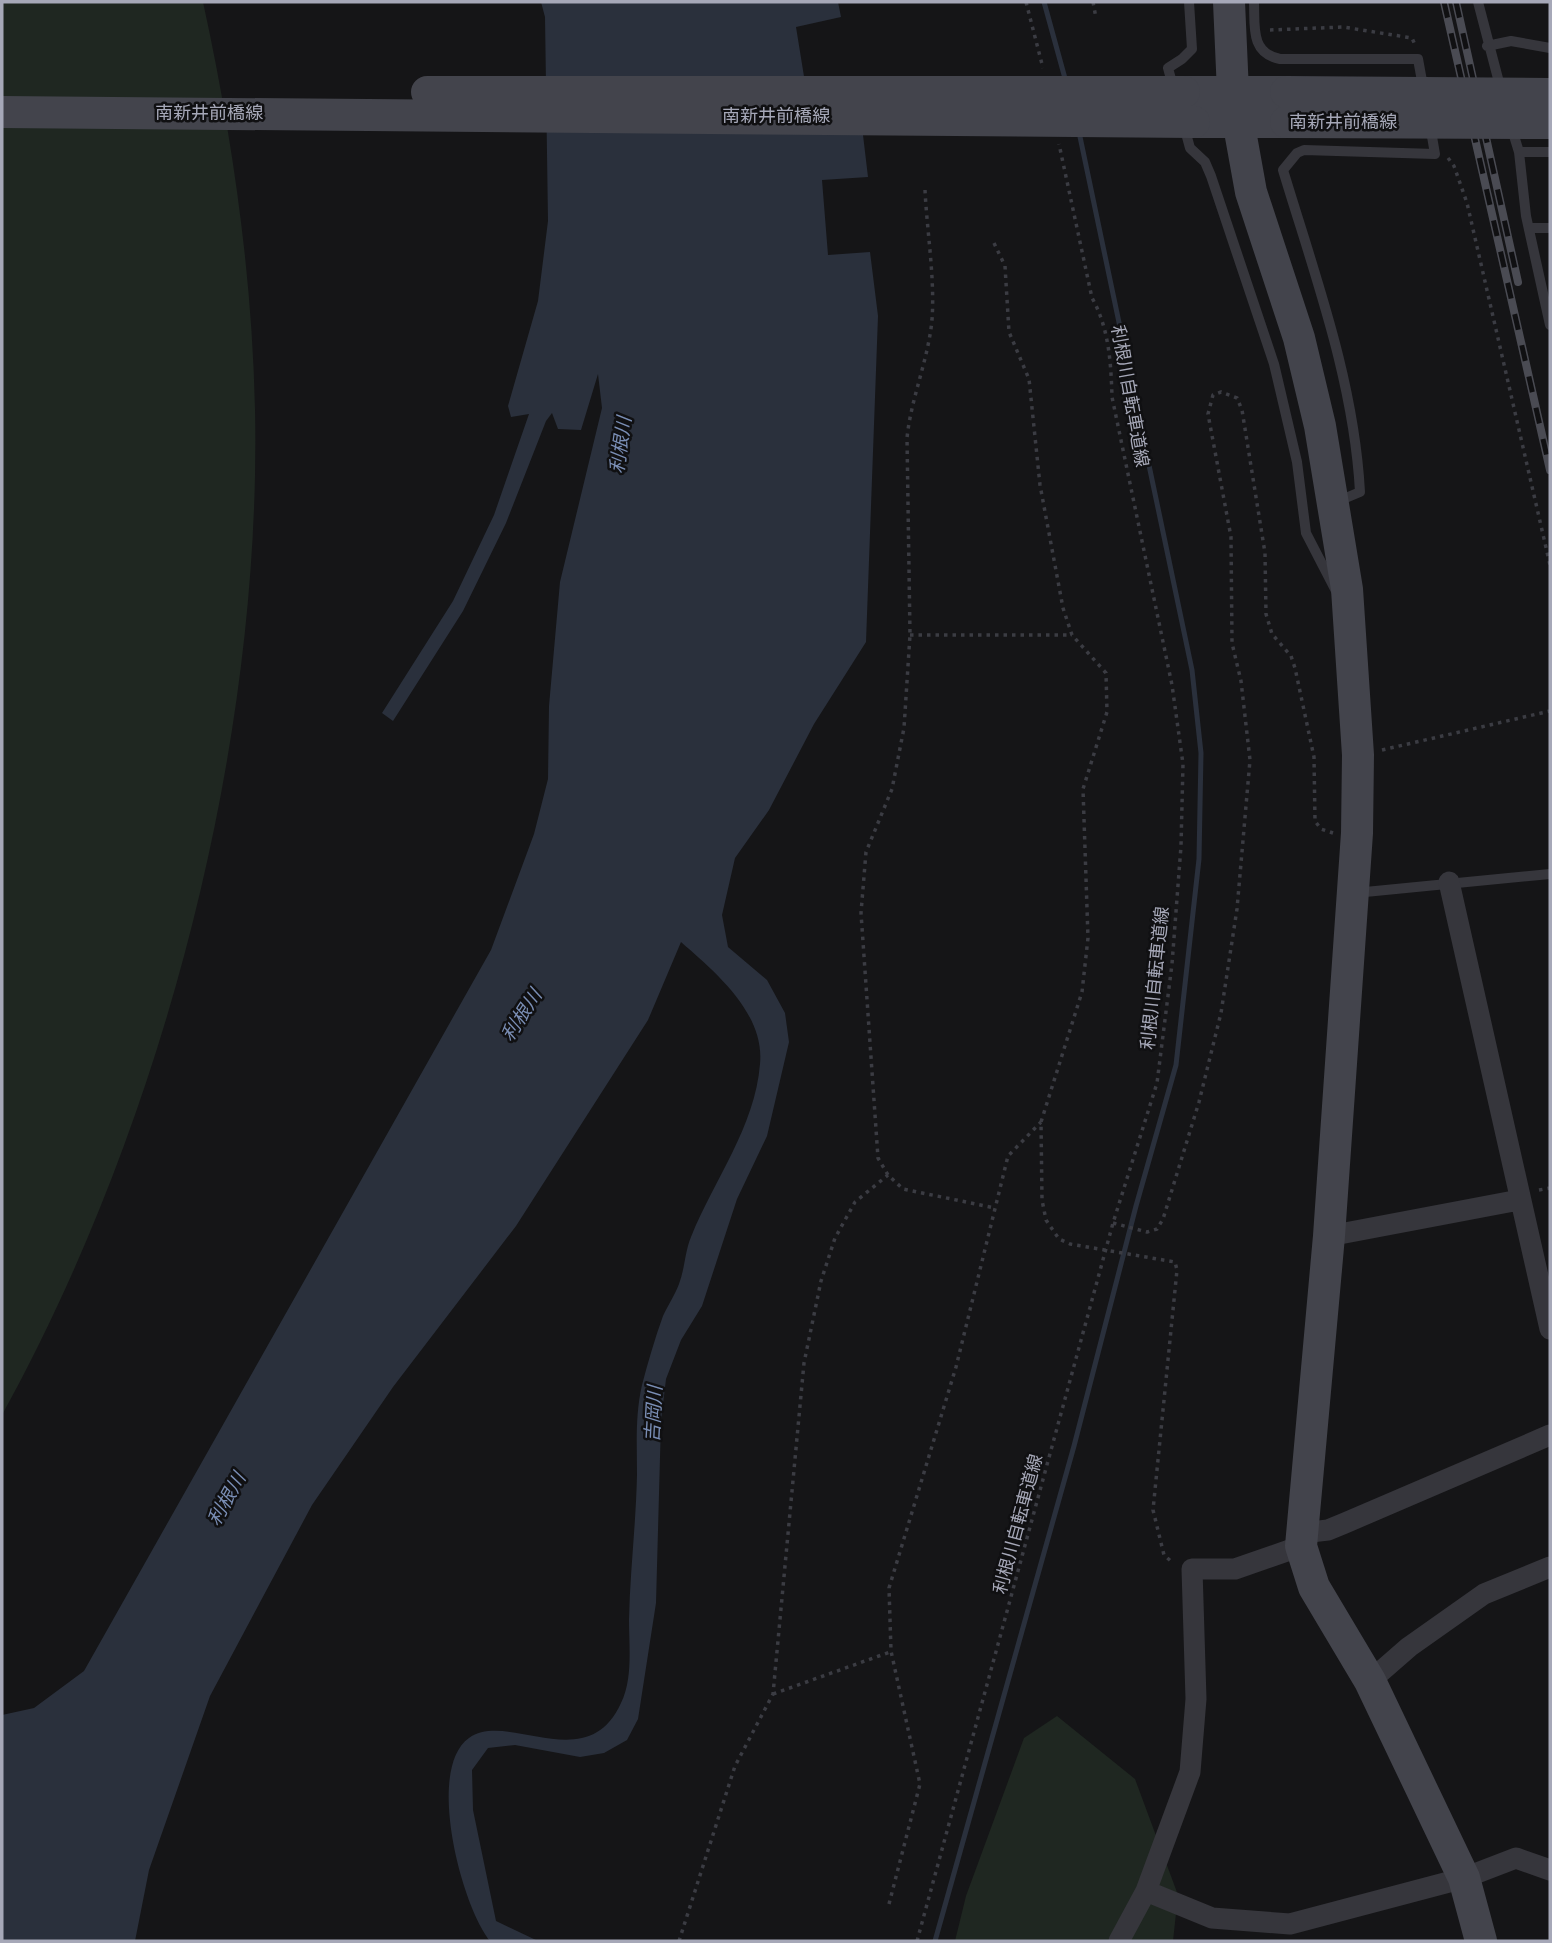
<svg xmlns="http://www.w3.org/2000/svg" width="1552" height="1943" font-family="'Golos Text','Noto Sans JP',sans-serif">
  <rect width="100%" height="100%" fill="#151517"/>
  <path fill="#1f2721" d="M2,2H203C232,135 252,272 255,409C262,742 163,1123 2,1415Z
    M1057,1716L1135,1779L1178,1895L1173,1941H955L966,1896L1024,1738Z"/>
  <path fill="#2a303c" d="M541,2H838L841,17L796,27L807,95L863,135L868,177L822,180L828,255L870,252L878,316L866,642L814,724L769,810L735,858L722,915L728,947L767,980L785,1013L789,1042L767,1136L737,1199L702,1306L681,1340L666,1379L661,1421L656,1603L638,1719L627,1740L604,1753L580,1757L515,1745L488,1748L472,1770L473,1810L496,1921L538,1941H490C462,1907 425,1769 469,1738C508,1710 587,1778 621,1703C633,1679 629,1646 629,1620C630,1572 636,1523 637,1475C637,1444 635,1416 642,1385C648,1362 655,1338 663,1316C668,1305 675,1295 679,1284C685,1268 685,1251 691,1237C714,1180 755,1127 760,1064C765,1013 715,972 681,942L648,1020L516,1226L393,1387L312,1505L210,1696L149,1870L135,1941H2V1715L34,1708L84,1671L491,950L534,834L548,779L549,706L560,582L602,408L598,374L581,430L558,429L552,413L546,421L506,523L463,611L393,721L382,713L453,601L494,515L529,414L511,417L508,406L538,301L548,221L545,17Z"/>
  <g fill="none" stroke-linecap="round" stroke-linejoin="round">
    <path stroke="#2a303c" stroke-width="5" d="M1044,2L1066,82
      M935,1941L1074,1446L1136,1206L1176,1065L1199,859L1201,753L1192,670L1079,132"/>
    <path stroke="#3b3c43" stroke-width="3.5" stroke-dasharray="3.5 5" stroke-linecap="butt" d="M1026,2L1043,68
      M1093,2L1096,18
      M1270,30L1343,27L1412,38L1416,47
      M1448,158L1454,166L1467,203L1550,565
      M925,190C927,232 935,278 932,320C928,361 911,398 907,438L910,635L904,728L892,789L866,852L861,913L878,1158L888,1175L903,1189L995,1208
      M994,243L1005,266L1009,332L1029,379L1040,485L1063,608L1072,635L1106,673L1107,712L1083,789L1088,938L1082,992L1041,1122L1042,1200L1046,1220L1059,1239L1070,1244L1175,1262L1177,1270L1153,1510L1164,1555L1173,1563
      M910,635H1072
      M1382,750L1550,711
      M1539,1190L1550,1188
      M1113,1223L1147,1232L1157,1229L1163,1219L1199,1102L1221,1013L1237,909L1250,760L1241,681L1232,643L1231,537L1208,414L1213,395L1221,392L1237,398L1242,410L1265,553L1266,614L1272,634L1291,656L1295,668L1314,757L1315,821L1321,829L1333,833
      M773,1694L890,1652
      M889,1904L920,1784L891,1651L889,1588L956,1367L1008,1156L1041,1122
      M679,1941L735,1766L773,1694L804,1363L821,1281L835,1238L855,1202L888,1175
      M917,1941L1113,1223L1157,1083L1172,964L1181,846L1183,764L1172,685L1112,397C1111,363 1109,328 1092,298L1059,144"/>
    <path stroke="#36363c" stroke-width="10" d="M1254,2C1255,26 1250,53 1280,59H1418L1424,92
      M1478,2L1501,90
      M1487,46L1511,41L1550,48
      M1174,90L1168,68L1182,59L1192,49L1189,2
      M1184,126L1190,148L1205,162L1211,176L1274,364L1297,462L1306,533L1336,591
      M1511,126L1519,152L1526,216L1550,325
      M1519,152H1550
      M1529,228H1550
      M1336,502L1360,492C1354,381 1315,276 1283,170L1297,153L1304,150L1435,154L1430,125
      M1355,893L1550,874"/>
    <path stroke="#36363c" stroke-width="21" d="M1449,882L1550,1329
      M1329,1236L1519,1200
      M1302,1533L1328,1530L1345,1523L1550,1435
      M1370,1681L1409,1647L1484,1594L1550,1567
      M1146,1891L1212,1918L1290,1924L1464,1878L1516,1858L1550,1870
      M1119,1941L1146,1891L1190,1772L1196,1699L1192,1569H1235L1301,1546"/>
    <path stroke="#43444c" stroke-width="32" d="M1229,2L1233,92L1251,192L1299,338L1320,426L1347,589L1358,755L1357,833L1329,1236L1301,1546L1314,1587L1370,1681L1464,1878L1481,1941
      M1184,92H1286
      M1194,122H1286"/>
    <defs>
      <path id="rail" d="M1444,2L1550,470
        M1456,2L1518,282"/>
    </defs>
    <use href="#rail" stroke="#4a4b53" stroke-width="8"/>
    <use href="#rail" stroke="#101012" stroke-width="5" stroke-dasharray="16" stroke-linecap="butt"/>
    <path stroke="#43444c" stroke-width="32" d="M427,92H1184
      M1286,92L1550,94
      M2,112L1194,122
      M1286,122L1550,123"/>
  </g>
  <g text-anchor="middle" stroke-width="5" stroke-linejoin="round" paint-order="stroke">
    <g font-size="18" fill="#a6a8b8" stroke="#101012">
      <text x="209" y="119">南新井前橋線</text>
      <text x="776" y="122">南新井前橋線</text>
      <text x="1343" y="128">南新井前橋線</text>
      <text transform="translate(1130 396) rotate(80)" y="6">利根川自転車道線</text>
      <text transform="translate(1155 978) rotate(-84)" y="6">利根川自転車道線</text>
      <text transform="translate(1018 1524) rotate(-75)" y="6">利根川自転車道線</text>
    </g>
    <g font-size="19" font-style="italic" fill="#7a8eb5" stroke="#101012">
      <text transform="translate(620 445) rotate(-82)" y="7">利根川</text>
      <text transform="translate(521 1015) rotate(-57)" y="7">利根川</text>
      <text transform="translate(653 1414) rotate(-87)" y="7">吉岡川</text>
      <text transform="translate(226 1499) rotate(-61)" y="7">利根川</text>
    </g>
  </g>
  <rect width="1552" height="1943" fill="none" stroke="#a6a8b8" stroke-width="7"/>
</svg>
